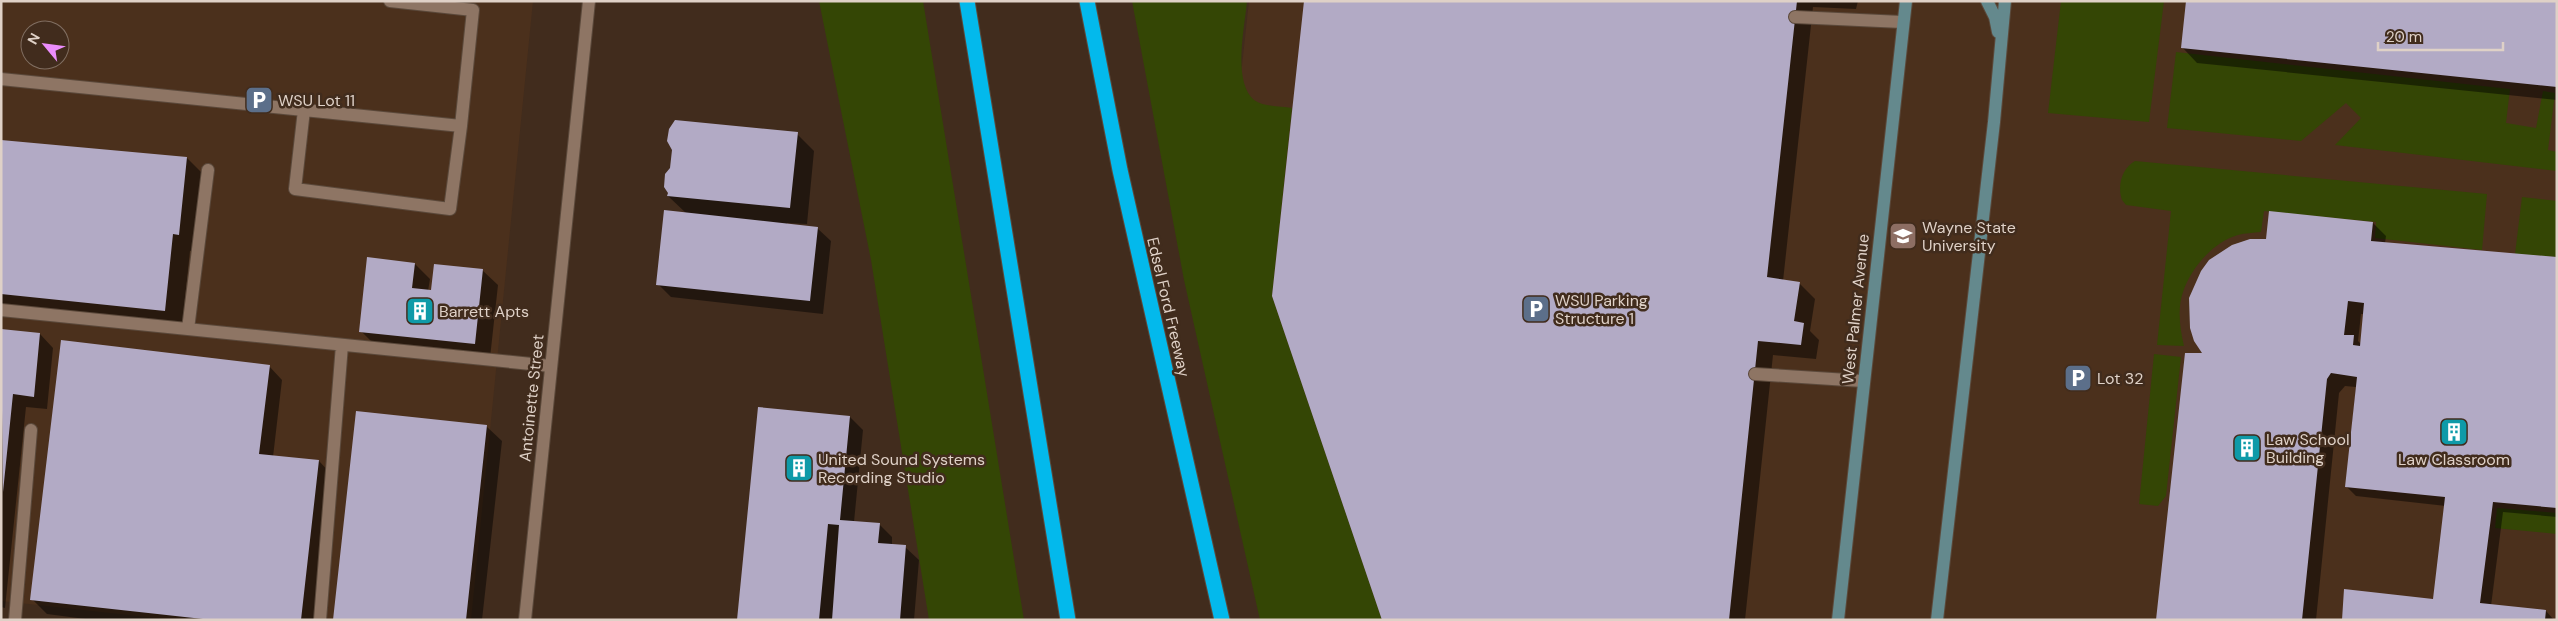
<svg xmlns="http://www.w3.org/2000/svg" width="2558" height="621" font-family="'DM Sans',sans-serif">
  <rect width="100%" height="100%" fill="#412c1d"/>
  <path fill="#4b301c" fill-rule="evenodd" d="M1,1H533L471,620H174L1,601ZM30,30H60V60H30Z
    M1249,1H2557V620H1351L1232,158Z"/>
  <path fill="#344605" d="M819,1H923L1024,620H929L871,260Z
    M1132,1H1247C1245,26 1232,81 1254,100C1264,107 1280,106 1292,108L1272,296L1382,620H1260L1184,280Z
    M2061,1H2164L2149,122L2048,113Z
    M2176,52L2510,89L2506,123L2536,128L2543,91L2555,93L2548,150L2557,152V171L2335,145L2361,118L2346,103L2301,141L2167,128Z
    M2135,161L2487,194L2482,250L2375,238L2376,222L2264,211L2261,232C2253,233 2245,233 2238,235C2213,242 2191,268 2183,292C2177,309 2180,329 2184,346L2157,345L2171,211L2126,205L2122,200C2117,186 2122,168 2135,161Z
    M2522,197L2557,201V257L2515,254Z
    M2154,354L2181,357L2166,496L2158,506L2139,504Z
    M2497,508L2557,513V534L2495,528Z"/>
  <path fill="#0007" fill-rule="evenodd" d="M1305,1H1858L1856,9L1813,7L1783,281L1799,283L1815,299L1810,331L1819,340L1816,359L1773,355L1745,620H1383Z
    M2557,1V100L2197,63L2182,47Z
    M797,134L814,151L807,224L787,223V225L817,228L831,241L823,314L671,297L658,284L687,214L668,196Z
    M1,141L187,158L204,175L195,251H190L182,327L1,309Z
    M2373,223L2386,236L2385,243L2557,259V517L2503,512L2491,606L2546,611L2554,620H2343L2434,600L2446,506L2356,496L2346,486L2356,387L2345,386L2339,393L2316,620H2157L2204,355L2268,240ZM2361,314H2364L2361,344L2358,341Z
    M415,264L430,279L428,291L482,270L498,285L490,358L376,346L361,331Z
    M1,331L40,334L53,348L47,409L26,407L5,608L1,607Z
    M269,366L282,380L273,457L319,461L332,475L315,620H93L47,614L32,599Z
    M850,417L863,430L854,522L879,524L892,537V545L905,547L919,560L914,620H738Z
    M486,426L502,441L482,620H334Z"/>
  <path fill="#b2aac5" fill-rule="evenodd" d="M1304,1H1797L1767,277L1800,282L1794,321L1804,323L1801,345L1758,341L1729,620H1382L1272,296Z
    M2186,1H2557V87L2181,48Z
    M675,120L798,132L790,208L667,196L668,193L664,187L665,174L670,168L672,150L667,141L669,129Z
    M1,140L187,157L179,235L173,234L165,311L1,294Z
    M664,210L818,227L810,301L656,285Z
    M2269,211L2373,222L2371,241L2557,257V508L2493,502L2480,603L2546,610L2545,620H2342L2344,589L2433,599L2445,497L2345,487L2357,377L2331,373L2327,379L2302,620H2156L2185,353H2202L2194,341L2190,328L2189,298L2201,271L2209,260L2232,245L2250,239H2266ZM2348,301L2364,303L2360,346L2353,345L2354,335H2344Z
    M367,257L415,263L412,288L431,290L434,264L483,269L475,344L359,332Z
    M1,329L40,333L34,397L13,394L3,492Z
    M61,340L270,365L259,454L319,460L301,620H212L30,600Z
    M758,407L850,416L840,520L880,523L878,543L906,545L900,620H832L839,525L828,524L819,620H737Z
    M356,411L487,425L466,620H333Z"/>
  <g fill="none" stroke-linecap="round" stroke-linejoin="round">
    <defs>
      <path id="lane" d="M1795,17L1902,22
        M1,79L461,126L473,10L390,1
        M304,110L295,189L450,209L461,126
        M1,310L551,366
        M188,329L208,170
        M1755,374L1863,381
        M15,620L31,430
        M320,620L342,345"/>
      <path id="street" d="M525,620L589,1"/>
      <path id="secondary" d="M1987,1L1995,17L1998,32
        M1838,620L1906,1
        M1937,620L1994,122L2005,1"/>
      <path id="highway" d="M967,1L1068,620
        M1087,1L1120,170L1222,620"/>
    </defs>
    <use href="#lane" stroke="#5b493b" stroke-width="14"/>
    <use href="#street" stroke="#5b493b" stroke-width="14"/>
    <use href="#secondary" stroke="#5b493b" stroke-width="14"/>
    <use href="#highway" stroke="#5b493b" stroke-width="17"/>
    <use href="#lane" stroke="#8e7564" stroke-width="12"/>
    <use href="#street" stroke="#8e7564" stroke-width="12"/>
    <use href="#secondary" stroke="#64898d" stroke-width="12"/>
    <use href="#highway" stroke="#03b9ec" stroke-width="15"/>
  </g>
  <defs>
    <symbol id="parking-square" viewBox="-11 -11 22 22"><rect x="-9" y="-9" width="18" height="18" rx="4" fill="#5c6f8a" stroke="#412c1d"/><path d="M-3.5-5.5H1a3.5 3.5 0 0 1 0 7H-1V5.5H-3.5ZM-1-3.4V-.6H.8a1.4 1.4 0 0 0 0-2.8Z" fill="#fff"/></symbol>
    <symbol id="university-square" viewBox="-11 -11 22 22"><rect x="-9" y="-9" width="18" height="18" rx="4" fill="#8d6e63" stroke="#412c1d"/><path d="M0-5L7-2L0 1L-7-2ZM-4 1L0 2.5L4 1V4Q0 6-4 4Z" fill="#fff"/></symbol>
    <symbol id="building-square" viewBox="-11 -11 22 22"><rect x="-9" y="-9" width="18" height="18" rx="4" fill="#0f9aa8" stroke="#412c1d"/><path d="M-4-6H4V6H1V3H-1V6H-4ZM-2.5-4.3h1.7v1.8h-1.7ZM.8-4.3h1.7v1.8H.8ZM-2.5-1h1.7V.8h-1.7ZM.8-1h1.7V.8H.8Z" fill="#fff"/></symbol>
  </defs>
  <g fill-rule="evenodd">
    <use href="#parking-square" x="243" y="84" width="32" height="32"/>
    <use href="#university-square" x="1887" y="220" width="32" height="32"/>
    <use href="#parking-square" x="1520" y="293" width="32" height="32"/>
    <use href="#building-square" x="404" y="295" width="32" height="32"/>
    <use href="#parking-square" x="2062" y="362" width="32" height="32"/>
    <use href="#building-square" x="2438" y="416" width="32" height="32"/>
    <use href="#building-square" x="2231" y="432" width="32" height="32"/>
    <use href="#building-square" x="783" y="452" width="32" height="32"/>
  </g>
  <g text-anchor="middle" stroke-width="5" stroke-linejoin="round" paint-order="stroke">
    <g font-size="16" fill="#dfd1c7" stroke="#412c1d" text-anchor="start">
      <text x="278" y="106">WSU Lot 11</text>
      <text x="1922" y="233">Wayne State<tspan x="1922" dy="18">University</tspan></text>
      <text x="1555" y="306">WSU Parking<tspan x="1555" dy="18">Structure 1</tspan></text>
      <text x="439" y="317">Barrett Apts</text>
      <text x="2097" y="384">Lot 32</text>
      <text x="2266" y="445">Law School<tspan x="2266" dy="18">Building</tspan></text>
      <text x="818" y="465">United Sound Systems<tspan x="818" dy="18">Recording Studio</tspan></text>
      <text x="2454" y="465" text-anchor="middle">Law Classroom</text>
    </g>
    <g font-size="16" fill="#dfd1c7" stroke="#412c1d">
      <text transform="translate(1169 307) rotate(77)" y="6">Edsel Ford Freeway</text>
      <text transform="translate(1855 309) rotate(-84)" y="6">West Palmer Avenue</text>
      <text transform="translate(531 398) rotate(-84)" y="6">Antoinette Street</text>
    </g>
  </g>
  <rect width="2558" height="621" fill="none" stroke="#dfd1c7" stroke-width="5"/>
  <g transform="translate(45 45) rotate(299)"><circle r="24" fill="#412c1d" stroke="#806e61"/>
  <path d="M0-4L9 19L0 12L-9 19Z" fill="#eb8dfc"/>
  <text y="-8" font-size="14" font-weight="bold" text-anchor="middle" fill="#dfd1c7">N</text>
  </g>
  <path d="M2378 42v8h125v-8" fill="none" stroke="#dfd1c7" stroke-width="2.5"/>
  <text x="2386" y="42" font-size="15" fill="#dfd1c7" stroke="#412c1d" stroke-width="4" paint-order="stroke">20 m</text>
</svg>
